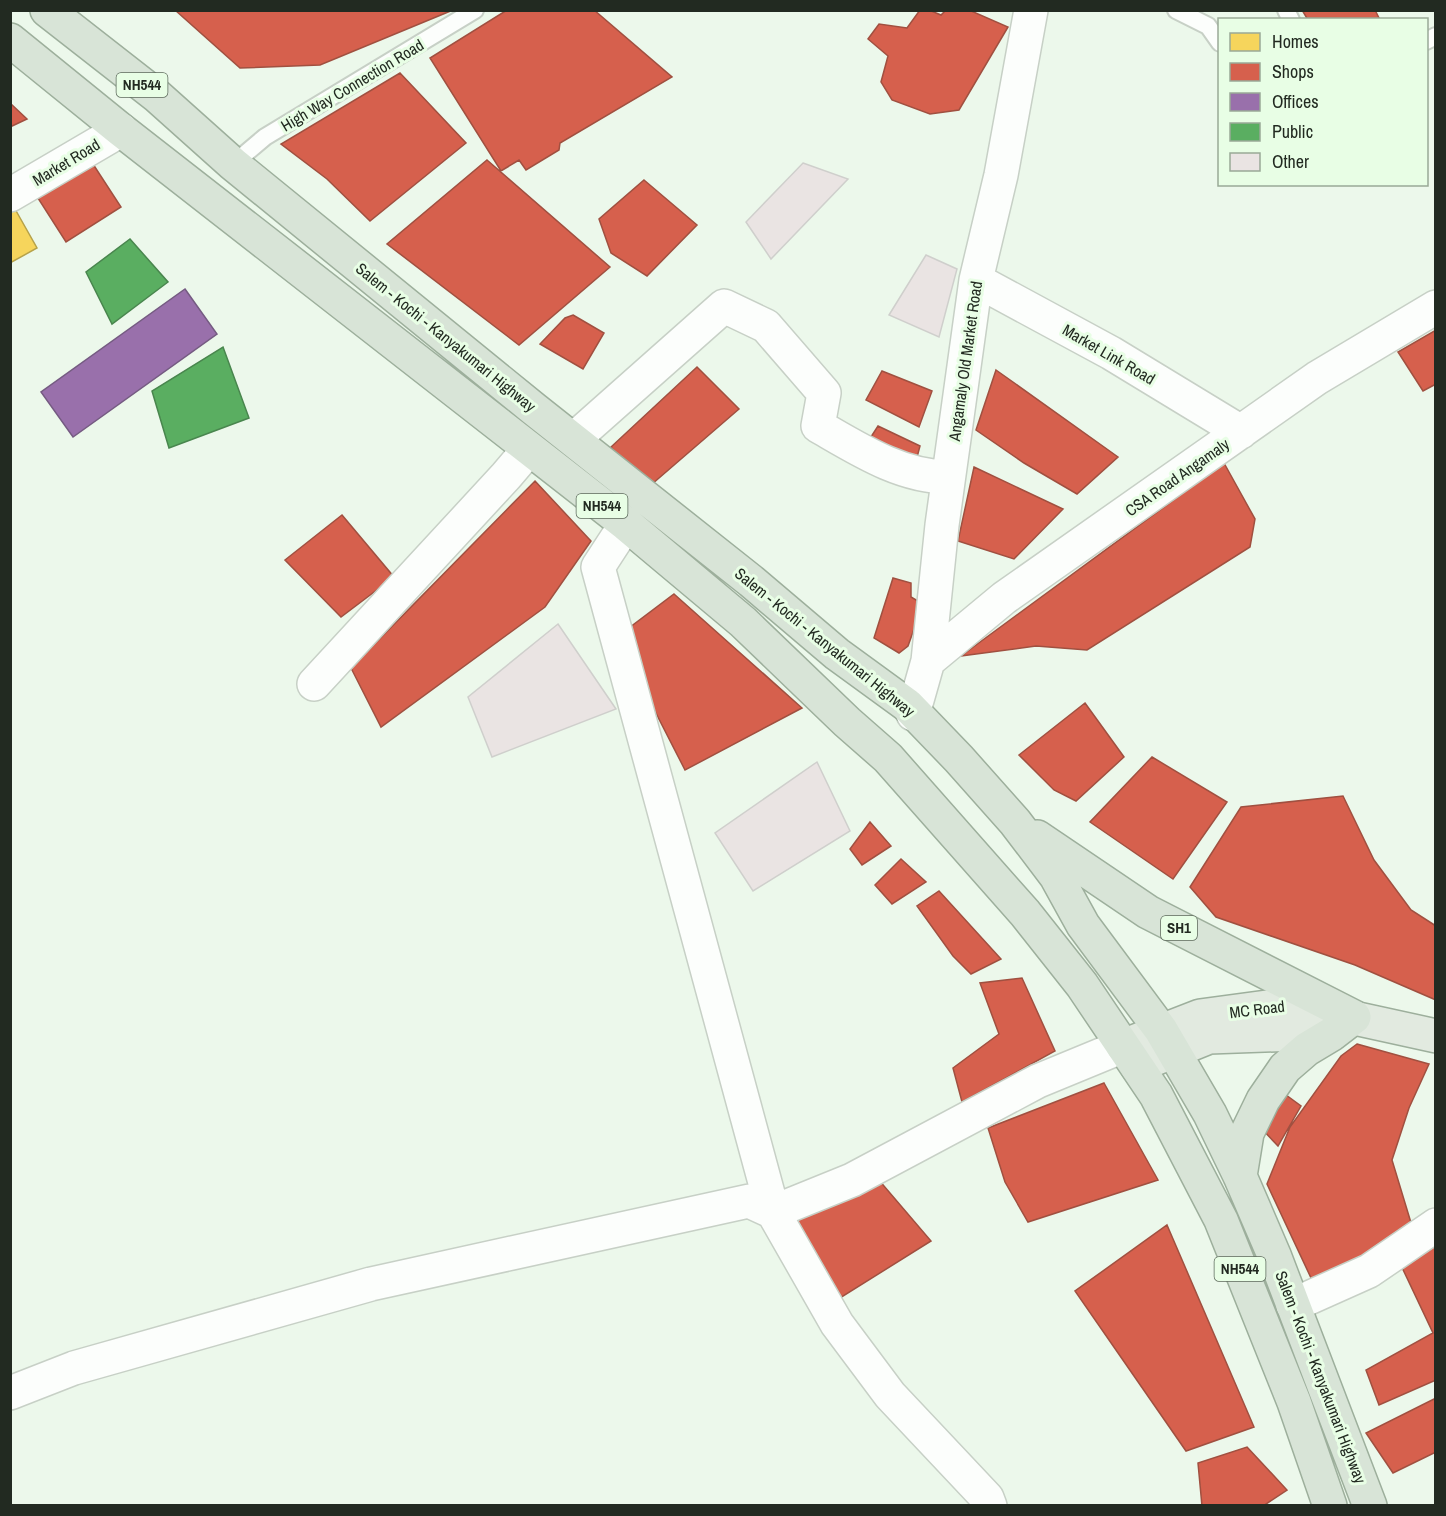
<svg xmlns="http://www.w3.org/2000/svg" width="1446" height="1516" font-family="'Archivo Narrow',sans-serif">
  <rect width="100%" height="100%" fill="#ecf8eb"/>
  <path fill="#f6d55c" stroke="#b6a24a" stroke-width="1.5" d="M15,209L37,248L10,263V213Z"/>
  <path fill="#d6604d" stroke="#a05040" stroke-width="1.5" d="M175,10H453L320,65L240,68Z
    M507,10H594L672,77L560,143L559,150L526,170L519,160L501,171L430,58Z
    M920,10H929L941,15L946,10H969L1008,27L959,110L930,114L892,100L881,82L888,56L868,39L879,24L907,28Z
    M1302,10H1375L1380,20H1308Z
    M400,73L466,143L370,221L327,179L281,144Z
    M10,103L27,119L10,127Z
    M487,160L610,267L519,345L387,244Z
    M91,161L121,207L66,242L36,195Z
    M644,180L697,225L647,276L611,253L599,219Z
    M573,315L604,333L583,369L540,344L565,318Z
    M1436,330V384L1423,391L1398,352Z
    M697,367L739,409L644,491L611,447Z
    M996,370L1118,457L1077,494L1024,463L976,430Z
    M882,371L932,391L919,427L866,400Z
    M878,426L920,446L915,465L869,440Z
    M1224,463L1255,519L1250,547L1087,650L1036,646L961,656Z
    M974,467L1063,509L1014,559L958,541Z
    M535,481L591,541L545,607L381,727L351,668Z
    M342,515L394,577L341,617L285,560Z
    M893,578L911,583V597L923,604L908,646L899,653L874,638Z
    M674,594L802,708L685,770L617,637Z
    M1085,703L1124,757L1076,801L1054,790L1019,755Z
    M1152,757L1227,802L1173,879L1090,822Z
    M1343,796L1374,860L1411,910L1436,926V1000L1355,965L1216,917L1190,887L1241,807Z
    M870,822L891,846L862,865L850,849Z
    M901,859L926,882L892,904L875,885Z
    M939,891L1001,959L971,974L953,956L917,906Z
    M1022,978L1055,1051L962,1102L953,1068L999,1034L980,983Z
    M1357,1044L1429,1064L1409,1108L1392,1160L1415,1236L1319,1295L1267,1184L1290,1127L1341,1056Z
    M1104,1083L1158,1180L1028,1222L1005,1182L988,1128Z
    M1282,1092L1301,1106L1278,1146L1260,1127Z
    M878,1179L931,1241L840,1298L792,1223Z
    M1167,1225L1254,1427L1186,1451L1075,1291Z
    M1436,1245V1380L1379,1405L1366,1370L1433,1333L1398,1259Z
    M1436,1398V1452L1393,1473L1366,1433Z
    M1247,1447L1287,1490L1263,1506H1202L1198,1463Z"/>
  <path fill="#9970ab" stroke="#755b82" stroke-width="1.5" d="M185,289L217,334L73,437L41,392Z"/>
  <path fill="#5aae61" stroke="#49864e" stroke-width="1.5" d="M130,239L168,282L112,324L86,272Z
    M223,347L249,418L169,448L152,391Z"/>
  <path fill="#eae4e3" stroke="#cfcfcc" stroke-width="1.5" d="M803,163L848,179L771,259L746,222Z
    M926,255L957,269L939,337L889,315Z
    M558,624L616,709L492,757L468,697Z
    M817,762L850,831L753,891L715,833Z"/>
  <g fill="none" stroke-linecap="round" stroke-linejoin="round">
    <defs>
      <path id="service" d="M1176,10L1208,26L1220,43
        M1286,10L1291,20
        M1426,41L1436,36
        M233,164L265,137L475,10"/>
      <path id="minor" d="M10,195L121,130
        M976,280L1111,353L1241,432
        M574,439L724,306L766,326L824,393L818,426C858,449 901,477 948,477
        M626,524L598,567L773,1212L837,1324L890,1395L987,1498L990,1506
        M928,661L1004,598L1317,378L1436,307
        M314,684L506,476L529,449
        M913,714L928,661L942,525L976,280L1001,175L1031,10
        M1293,1305L1369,1271L1436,1225
        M10,1393L74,1368L371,1284L749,1201L773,1212L852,1180L1038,1081L1123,1046"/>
      <path id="primary" d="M1123,1046L1200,1016L1290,1004L1436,1036
        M1137,1066L1209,1037L1295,1034L1347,1019"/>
      <path id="trunk" d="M47,10L157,96L233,164L534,409L751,581L837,654L907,705L959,759L1015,822L1056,876L1083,925L1161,1030L1210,1114L1240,1176L1274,1255L1370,1506
        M10,40L121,130L626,524L743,622L847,722L888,758L1025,913L1082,985L1156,1095L1221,1220L1294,1402L1330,1506
        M1037,837L1148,912L1354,1017L1332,1034L1307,1049L1285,1068L1263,1100L1247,1133L1240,1176"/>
    </defs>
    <use href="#service" stroke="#c7d0c6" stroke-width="20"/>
    <use href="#minor" stroke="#c7d0c6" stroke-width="36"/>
    <use href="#primary" stroke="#9daf9c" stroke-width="36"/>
    <use href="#trunk" stroke="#9daf9c" stroke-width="36"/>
    <use href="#service" stroke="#fcfefc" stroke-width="16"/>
    <use href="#minor" stroke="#fcfefc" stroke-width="33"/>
    <use href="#primary" stroke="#e2eae0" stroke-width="33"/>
    <use href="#trunk" stroke="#d8e4d7" stroke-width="33"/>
  </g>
  <g text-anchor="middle" stroke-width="6" stroke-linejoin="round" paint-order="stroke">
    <g fill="#e8fee5" stroke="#5d6a5c" stroke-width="1.5">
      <rect x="116.5" y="73" width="51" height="24" rx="4.5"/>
      <rect x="576.5" y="494" width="51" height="24" rx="4.5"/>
      <rect x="1161" y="916" width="36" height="24" rx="4.5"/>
      <rect x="1214.5" y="1257" width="51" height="24" rx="4.5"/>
    </g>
    <g font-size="15" font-weight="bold" fill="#222a21">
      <text x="142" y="90">NH544</text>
      <text x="602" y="511">NH544</text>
      <text x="1179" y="933">SH1</text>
      <text x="1240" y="1274">NH544</text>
    </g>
    <g font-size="16" fill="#222a21" stroke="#e8fee5">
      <text transform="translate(352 85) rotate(-31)" y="6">High Way Connection Road</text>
      <text transform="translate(66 162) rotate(-31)" y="6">Market Road</text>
      <text transform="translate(446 337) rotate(39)" y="6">Salem - Kochi - Kanyakumari Highway</text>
      <text transform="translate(1109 354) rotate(30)" y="6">Market Link Road</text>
      <text transform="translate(965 361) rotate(-82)" y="6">Angamaly Old Market Road</text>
      <text transform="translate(1177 477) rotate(-35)" y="6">CSA Road Angamaly</text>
      <text transform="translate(825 642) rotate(39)" y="6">Salem - Kochi - Kanyakumari Highway</text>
      <text transform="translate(1257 1009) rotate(-7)" y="6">MC Road</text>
      <text transform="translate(1321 1377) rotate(69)" y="6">Salem - Kochi - Kanyakumari Highway</text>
    </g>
  </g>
  <rect width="1446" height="1516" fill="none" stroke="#222a21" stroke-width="24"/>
  <rect x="1218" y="18" width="210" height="168" fill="#e8fee5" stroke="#99a997" stroke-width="1.5"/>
  <rect x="1230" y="33" width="30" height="18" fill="#f6d55c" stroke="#99a997" stroke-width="1.5"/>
  <text x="1272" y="48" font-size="18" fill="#222a21">Homes</text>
  <rect x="1230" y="63" width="30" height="18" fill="#d6604d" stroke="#99a997" stroke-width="1.5"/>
  <text x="1272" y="78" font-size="18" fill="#222a21">Shops</text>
  <rect x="1230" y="93" width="30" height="18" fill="#9970ab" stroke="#99a997" stroke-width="1.5"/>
  <text x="1272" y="108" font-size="18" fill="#222a21">Offices</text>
  <rect x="1230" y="123" width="30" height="18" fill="#5aae61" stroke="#99a997" stroke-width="1.5"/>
  <text x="1272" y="138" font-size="18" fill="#222a21">Public</text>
  <rect x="1230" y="153" width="30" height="18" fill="#eae4e3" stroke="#99a997" stroke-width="1.5"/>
  <text x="1272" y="168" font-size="18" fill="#222a21">Other</text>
</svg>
